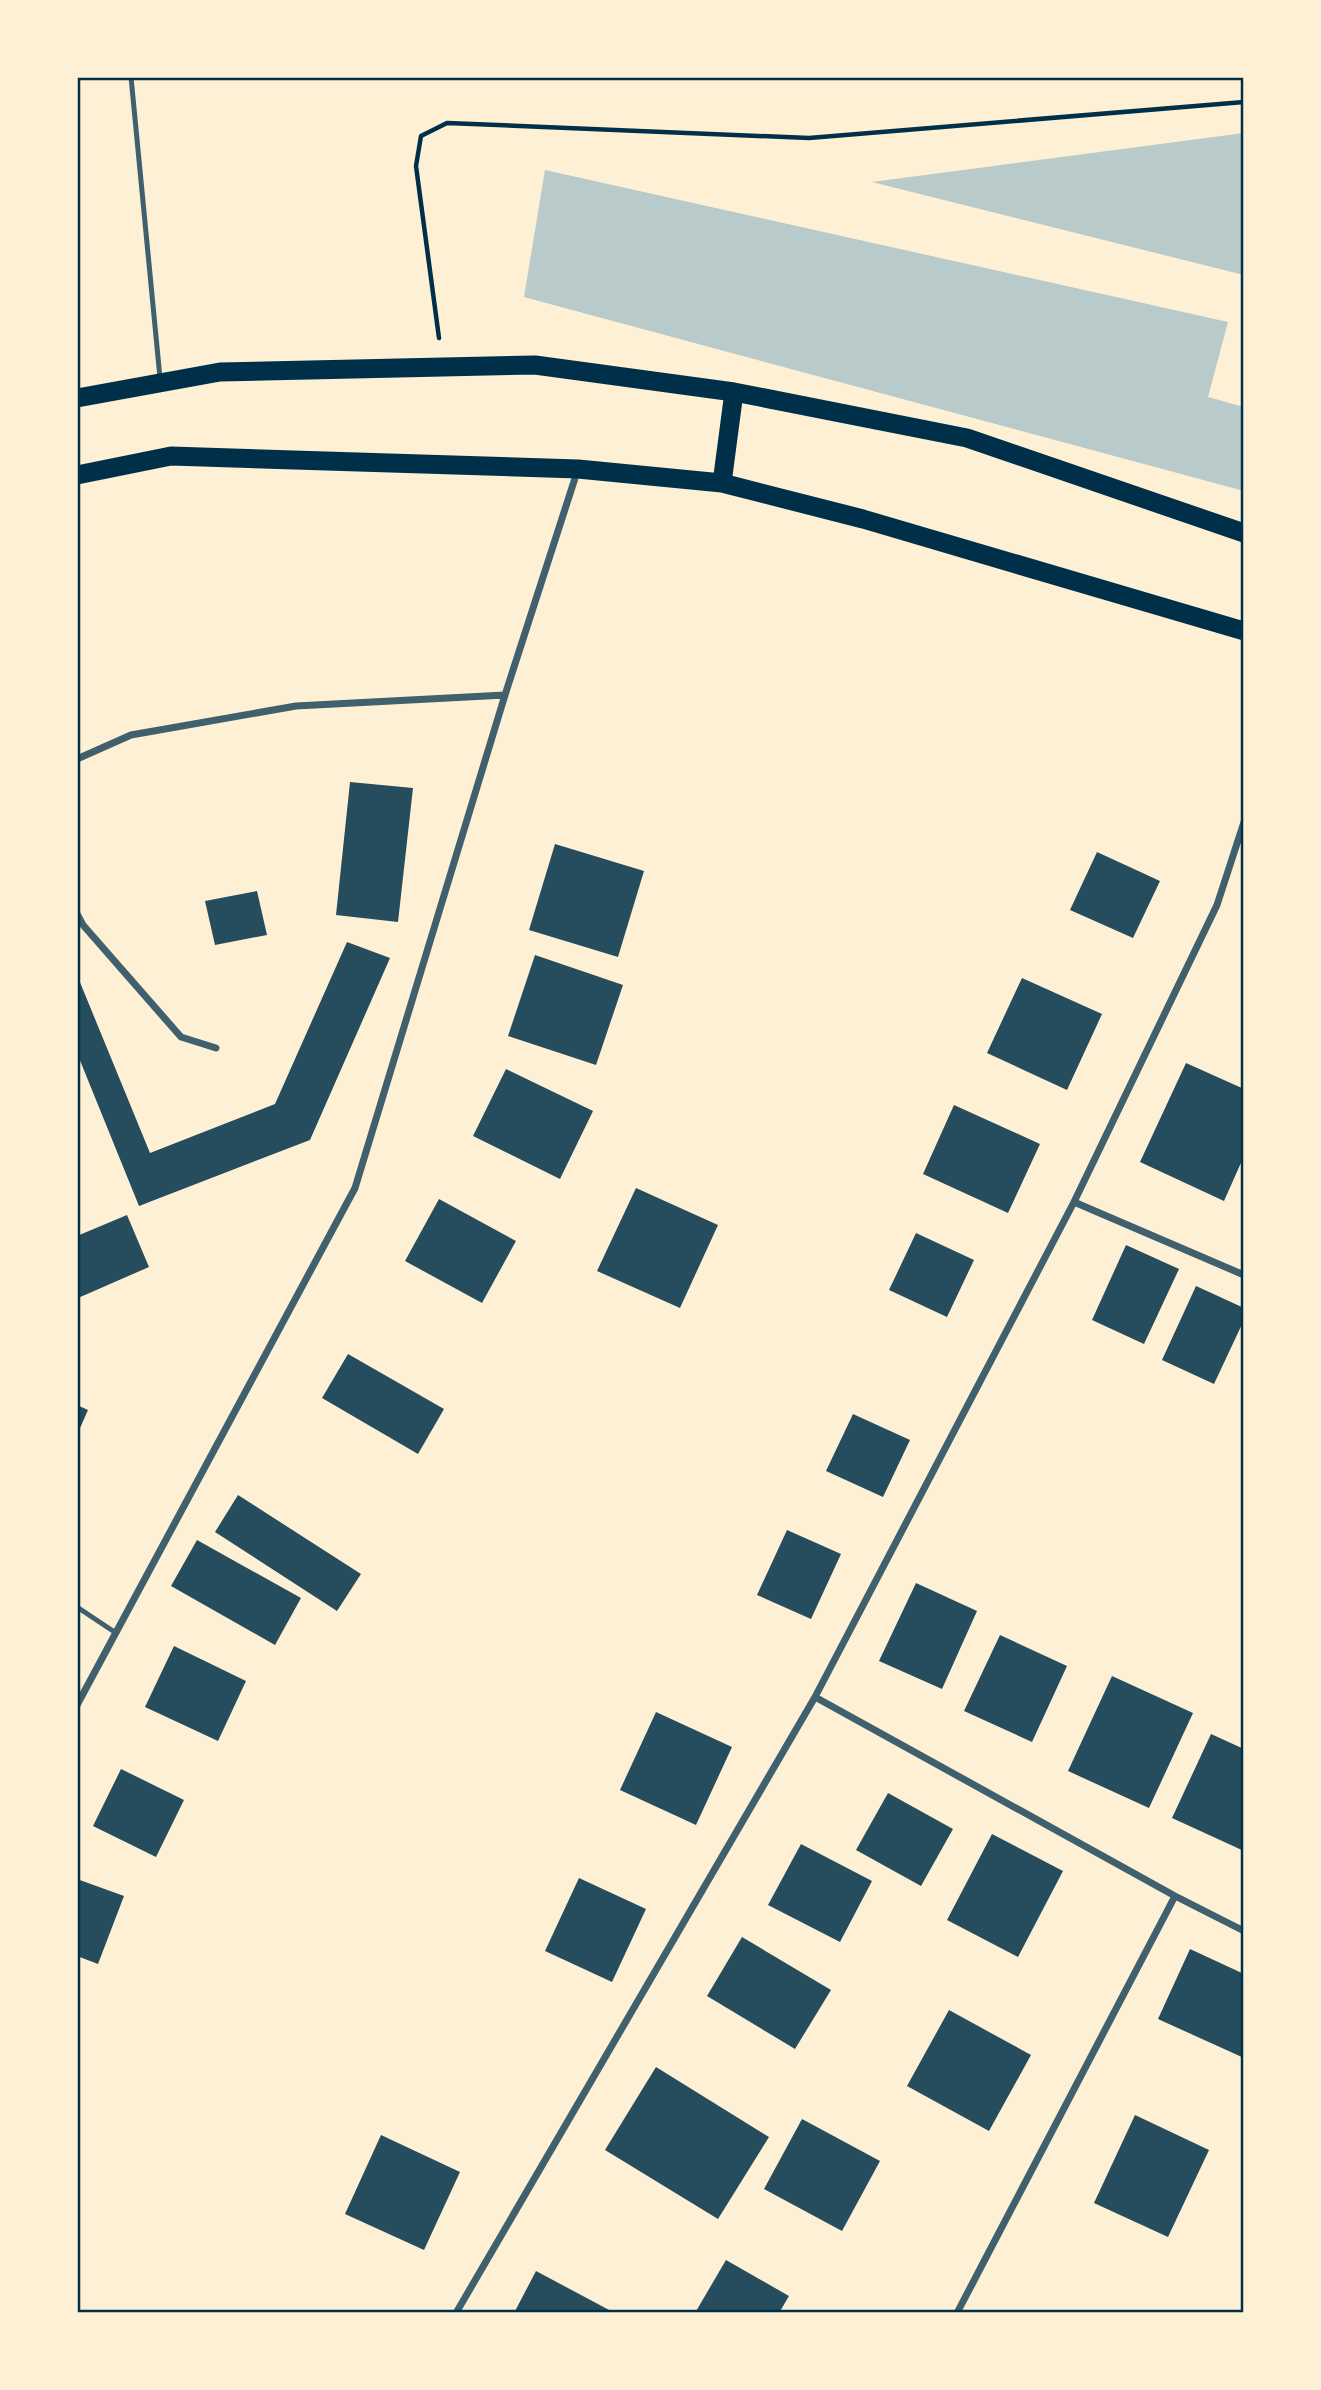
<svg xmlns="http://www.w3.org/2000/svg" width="1321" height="2390" font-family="'Fira Sans Condensed',sans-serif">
  <rect width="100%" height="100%" fill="#fdf0d5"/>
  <path fill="#b9caca" d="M1244,133V275L872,182Z
    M545,170L1228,322L1208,397L1244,407V491L524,297Z"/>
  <path fill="#264d5e" d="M350,782L413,788L398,922L336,915Z
    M555,844L644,871L618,957L529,930Z
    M1097,852L1160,881L1133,938L1070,910Z
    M257,891L267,935L215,945L205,901Z
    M347,942L390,958L310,1140L139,1206L77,1053V975L150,1153L275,1104Z
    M535,955L623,985L596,1065L508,1036Z
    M1022,978L1102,1014L1067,1090L987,1053Z
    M1186,1063L1244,1089V1156L1224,1201L1140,1162Z
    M506,1069L593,1111L560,1179L473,1136Z
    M954,1105L1040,1144L1008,1213L923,1174Z
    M636,1188L718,1225L680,1308L597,1271Z
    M439,1199L516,1241L482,1303L405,1261Z
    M127,1215L149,1267L78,1298L77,1236Z
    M916,1233L974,1260L947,1317L889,1290Z
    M1126,1245L1179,1269L1144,1344L1092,1320Z
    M1196,1286L1244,1308V1320L1214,1384L1162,1360Z
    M348,1354L444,1409L418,1454L322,1398Z
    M77,1405L88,1410L77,1435Z
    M853,1414L910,1440L883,1497L826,1471Z
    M238,1495L361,1574L337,1611L215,1532Z
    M787,1530L841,1554L811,1619L757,1595Z
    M197,1540L301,1598L275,1645L171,1586Z
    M916,1583L977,1611L942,1689L879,1661Z
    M1000,1635L1067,1666L1032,1742L964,1711Z
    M174,1646L246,1681L218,1741L145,1707Z
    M1112,1676L1193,1713L1149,1808L1068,1771Z
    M656,1712L732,1747L696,1825L620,1790Z
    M1211,1734L1244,1749V1851L1172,1818Z
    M121,1769L184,1800L156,1857L93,1826Z
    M888,1793L953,1829L921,1886L856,1850Z
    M992,1834L1063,1871L1018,1957L947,1920Z
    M801,1844L872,1881L840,1942L768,1905Z
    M579,1878L646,1909L612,1982L545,1951Z
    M77,1879L124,1896L98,1964L77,1956Z
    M742,1937L831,1990L795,2049L707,1996Z
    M1190,1949L1244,1974V2058L1158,2019Z
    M949,2010L1031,2055L989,2131L907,2086Z
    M656,2067L769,2137L718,2219L605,2150Z
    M1135,2115L1209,2150L1168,2237L1094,2203Z
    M802,2119L880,2161L842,2231L764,2189Z
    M381,2135L460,2172L424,2250L345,2214Z
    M726,2260L789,2296L779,2313H695Z
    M536,2271L611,2311L610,2313H514Z"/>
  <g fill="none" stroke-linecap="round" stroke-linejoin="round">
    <path stroke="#003049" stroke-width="4.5" d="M439,338L416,166L421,136L447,123L809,138L1244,102"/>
    <path stroke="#3f606c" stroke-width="5" d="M131,77L160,378
      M77,1607L116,1633"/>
    <path stroke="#3f606c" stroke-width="7" d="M77,759L131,735L296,706L505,695
      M77,914L83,925L181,1037L216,1048
      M1074,1202L1244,1275
      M815,1697L1175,1896L1244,1931
      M77,1705L355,1188L505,695L577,472
      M456,2313L815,1697L1074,1202L1217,905L1244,822
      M957,2313L1175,1896"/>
    <path stroke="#003049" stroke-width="19" d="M77,398L220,372L535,365L734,392L967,438L1244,533
      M77,475L171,456L578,469L722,483L863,519L1244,631
      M722,483L734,392"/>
  </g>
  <rect width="1321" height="2390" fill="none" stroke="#fdf0d5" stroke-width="158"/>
  <rect x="79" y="79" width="1163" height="2232" fill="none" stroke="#003049" stroke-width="2.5"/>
</svg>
